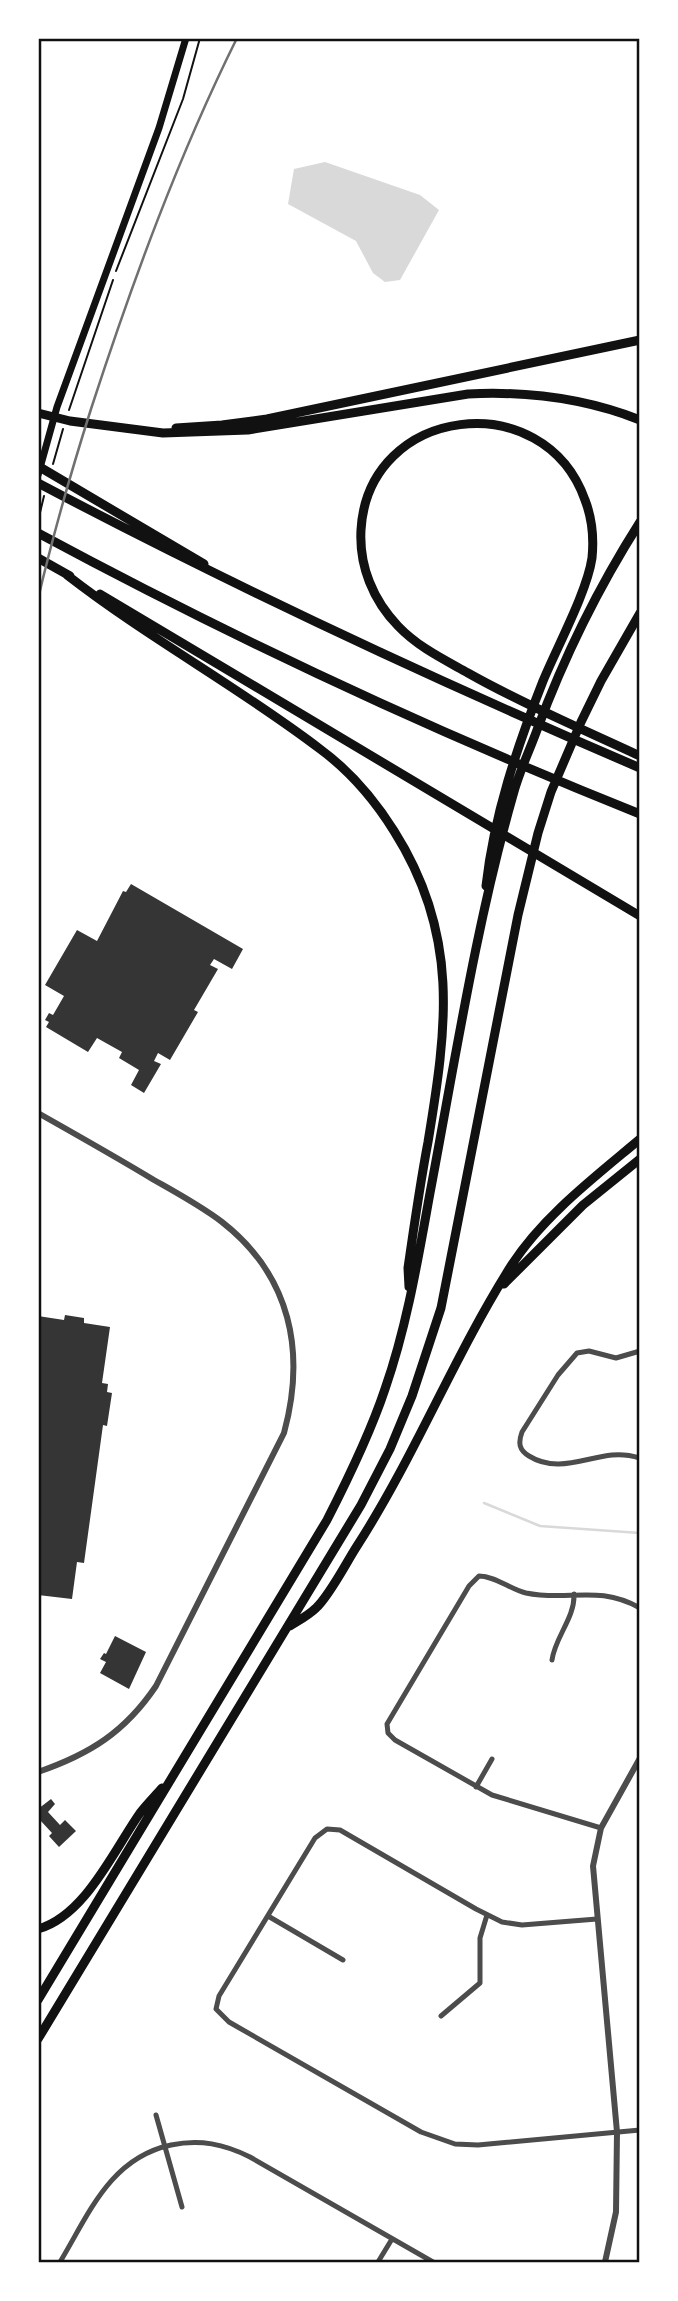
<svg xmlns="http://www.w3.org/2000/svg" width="678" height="2301" font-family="'Golos Text',sans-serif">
  <rect width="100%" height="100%" fill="#fff"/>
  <path fill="#d9d9d9" d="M325,162L420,195L439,210L400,280L385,282L373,273L356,241L288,204L294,169Z"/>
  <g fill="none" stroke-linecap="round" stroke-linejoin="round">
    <path stroke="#d9d9d9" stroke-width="2.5" d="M484,1503L540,1526L640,1533"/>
  </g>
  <path fill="#353535" d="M131,884L243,949L232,969L214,959L210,965L218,969L194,1010L198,1012L170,1060L158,1053L154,1061L161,1064L144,1093L131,1085L139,1070L119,1058L122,1052L97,1038L88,1052L46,1027L49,1022L45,1020L49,1013L53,1015L64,996L45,985L77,930L97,941L123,891L126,892Z
    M65,1315L84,1318V1323L110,1327L102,1383L108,1384L107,1392L112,1393L107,1426L103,1425L84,1563L77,1562L72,1599L38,1595V1316L64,1320Z
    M115,1636L146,1652L129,1689L100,1673L106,1662L100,1659L104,1653L106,1654Z
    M51,1799L55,1804L48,1812L60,1825L65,1820L76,1831L59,1847L49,1836L52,1833L40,1820L38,1822V1809Z"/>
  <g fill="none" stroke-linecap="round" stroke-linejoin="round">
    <path stroke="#111" stroke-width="2" d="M116,271L183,99L200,38
      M69,410L113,280
      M53,464L63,429
      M38,521L44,496"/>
    <path stroke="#4c4c4c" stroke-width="5" d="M640,1351L616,1358L589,1351L577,1353L558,1375L522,1432C518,1443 519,1450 529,1456C556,1473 584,1458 612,1455C621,1454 630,1455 640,1458
      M552,1660C555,1637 575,1618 574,1594
      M476,1787L492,1759
      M601,1828L492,1795L395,1740L388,1733L387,1724L469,1586L479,1576C495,1576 510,1589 526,1593C568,1602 597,1584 640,1608
      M268,1916L343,1960
      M597,1919L522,1925L502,1922L476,1909L340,1830L327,1829L315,1838L219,1996L216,2009L229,2022L421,2132L455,2144L478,2145L640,2130
      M441,2016L480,1983V1938L487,1915
      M156,2115L182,2207
      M60,2262C89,2214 110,2158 171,2145C200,2139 224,2144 250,2157L433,2262
      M378,2262L392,2239"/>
    <path stroke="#4c4c4c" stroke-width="6" d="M38,1113C77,1135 116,1157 154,1180C177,1193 201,1206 222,1222C291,1276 306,1352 284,1433L156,1686C125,1732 90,1754 38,1772
      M605,2262L616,2212L617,2132L593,1866L601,1828L640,1758"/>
    <path stroke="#111" stroke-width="7" d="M38,475L57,407L159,128L186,38"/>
    <path stroke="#111" stroke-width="9" d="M38,413L70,421L163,433L248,430L468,394C527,391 584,398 640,420
      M176,428L222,425L267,419L640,340
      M38,466L204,564
      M38,483C235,587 435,680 640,768
      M38,533C233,638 435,732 640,814
      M38,558L70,576
      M67,575C148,638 239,687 320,749C350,771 374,799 394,831C460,935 447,1027 428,1142C420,1184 414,1226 408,1268L409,1287
      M100,594L640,916
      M486,886C494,815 517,747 543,681C557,647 587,592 592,558C594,538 592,518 585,500C544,384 368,405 361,530C359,566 373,600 398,626C418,647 443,659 468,673C523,704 582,729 640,756
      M504,1284L583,1205L640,1159
      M290,1626C298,1621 309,1615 316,1608C330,1595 346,1563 357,1546C415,1456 454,1356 511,1266C542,1217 596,1176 640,1139
      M38,1929C85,1916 114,1850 140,1813C147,1804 155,1796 162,1788
      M38,2000L327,1520C349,1477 370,1434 385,1389C407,1326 418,1259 430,1193C455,1061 476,925 513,795C519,772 529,752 537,730C564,657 598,588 640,522
      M38,2039L361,1505L390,1449L412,1396L441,1308L518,915L538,833L551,792L581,722L601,681L640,613"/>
    <path stroke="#707070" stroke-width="2.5" d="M38,599C53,535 71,472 91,409C132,283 178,157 237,38"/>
  </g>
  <rect width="678" height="2301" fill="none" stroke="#ffffff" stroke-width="80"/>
  <rect x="40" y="40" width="598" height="2221" fill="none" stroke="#111" stroke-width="2.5"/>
</svg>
